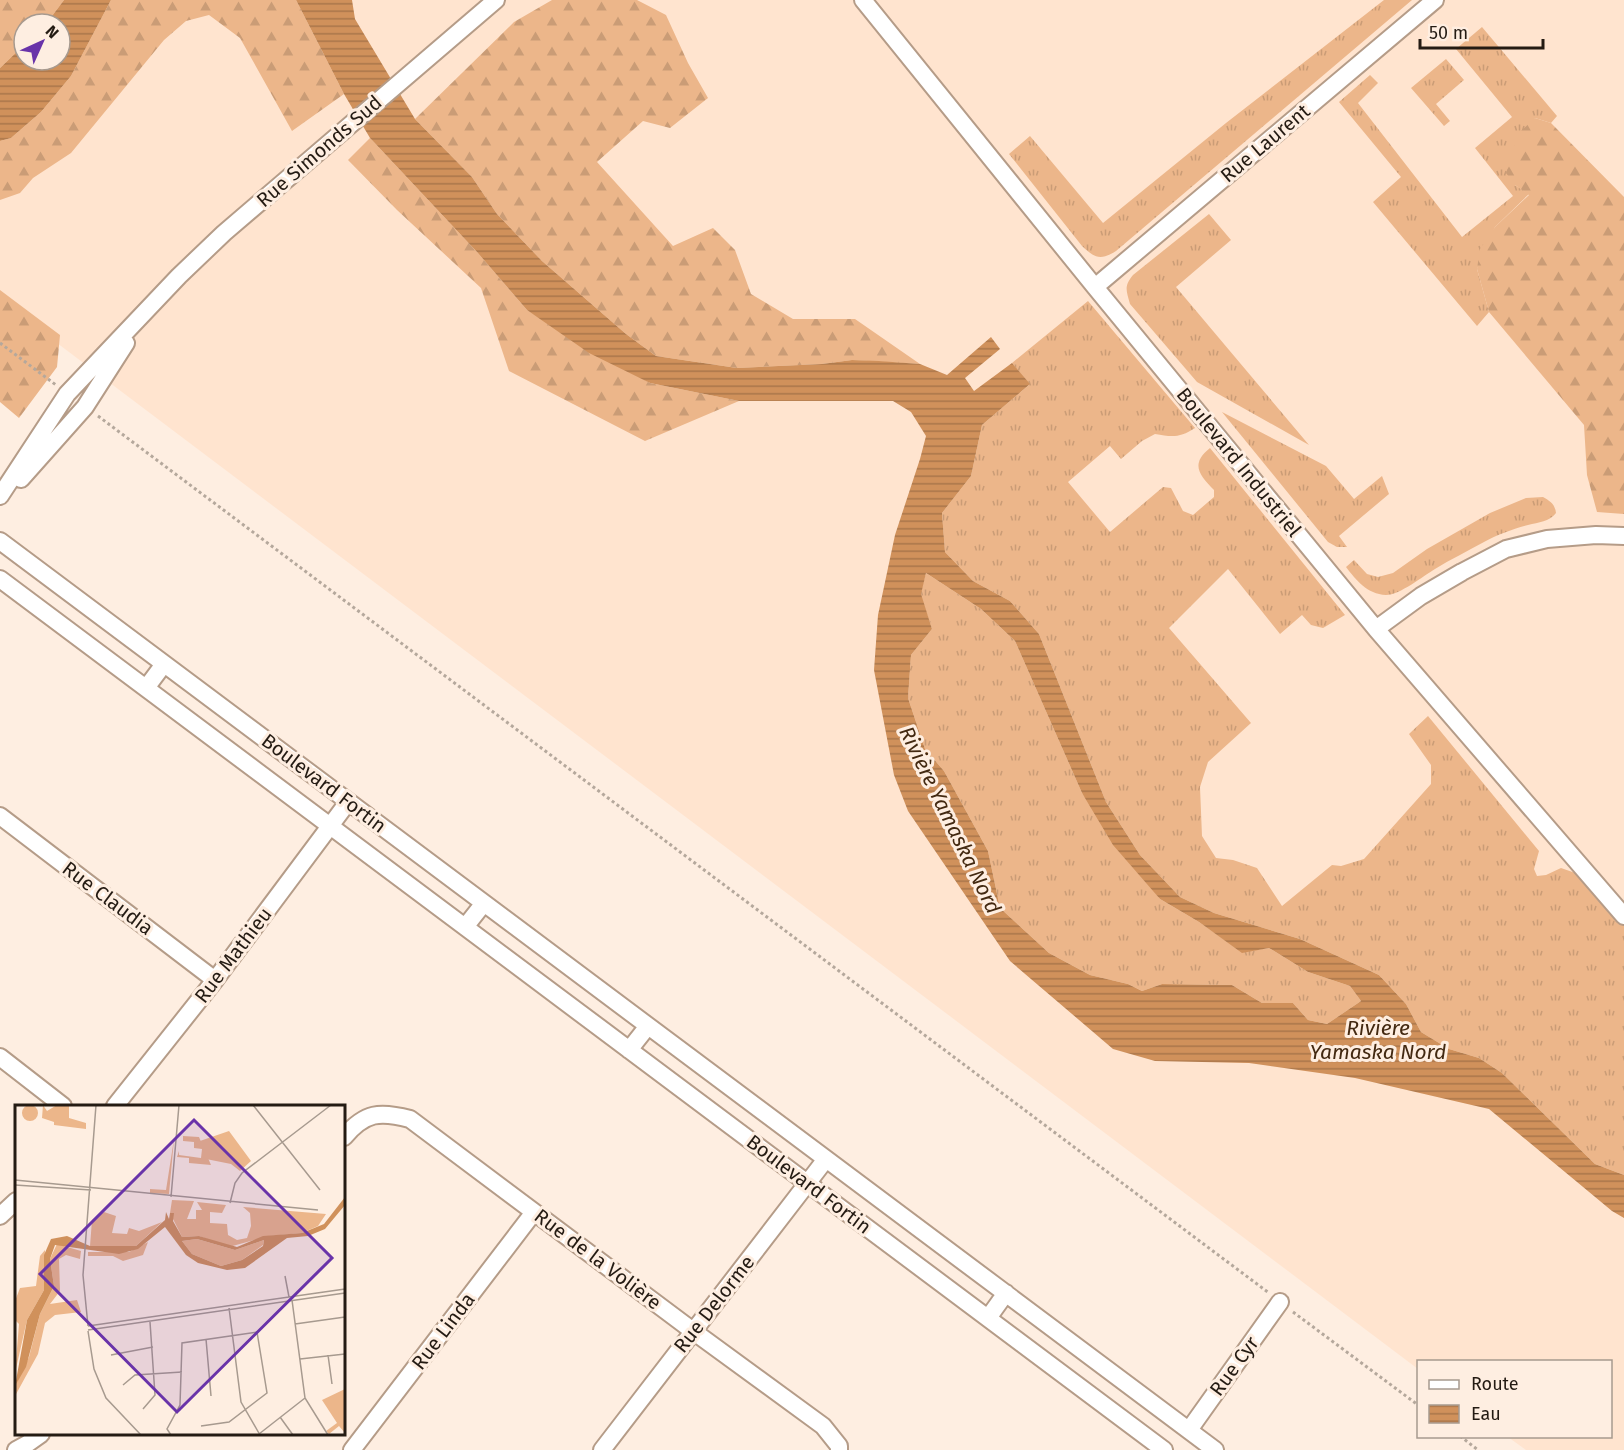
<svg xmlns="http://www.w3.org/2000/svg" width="1624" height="1450" font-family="'Fira Sans',sans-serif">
  <defs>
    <pattern id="grass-tufts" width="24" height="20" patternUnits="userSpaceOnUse" patternTransform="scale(1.5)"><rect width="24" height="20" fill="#ecb68a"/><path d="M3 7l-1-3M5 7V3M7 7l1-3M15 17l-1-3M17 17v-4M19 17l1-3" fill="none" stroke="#ca9c76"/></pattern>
    <pattern id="forest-firs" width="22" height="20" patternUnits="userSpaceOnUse" patternTransform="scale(1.5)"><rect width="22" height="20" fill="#ecb68a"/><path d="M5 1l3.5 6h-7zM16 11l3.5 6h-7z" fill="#ca9c76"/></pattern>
    <pattern id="water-rules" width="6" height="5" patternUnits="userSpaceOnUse" patternTransform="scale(1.5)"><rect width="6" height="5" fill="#d0915b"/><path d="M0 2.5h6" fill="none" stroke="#a9764a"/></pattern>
  </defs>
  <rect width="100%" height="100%" fill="#feeee1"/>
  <path fill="#ffe4cf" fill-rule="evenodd" d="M0,0H1624V1450H1526L1508,1437L1610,1436V1362H1418V1369L0,300ZM24,24H60V60H24Z"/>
  <path fill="url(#grass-tufts)" d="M1384,0H1412L1116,251C1100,261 1095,258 1082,246L1009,154L1030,136L1103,223L1226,123Z
    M1482,27L1557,116L1551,123L1535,118L1515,185L1529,194L1495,227L1477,269L1489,312L1477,326L1373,202L1401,177L1339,102L1370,75L1378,83L1358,103L1462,237L1513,196L1475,148L1512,117L1456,49Z
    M1446,59L1464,80L1436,104L1450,121L1444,126L1411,88Z
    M1209,214L1231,240L1176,287L1309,445L1197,382L1130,304C1126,290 1124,286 1133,275Z
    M1088,301L1195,428C1180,438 1172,437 1155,434L1142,441L1121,459L1110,446L1068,482L1110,532L1163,487L1171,488L1183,511L1193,515L1214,497V490C1199,475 1190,464 1210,448L1345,615L1323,628L1311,625L1302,615L1280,634L1228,569L1169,628L1251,723L1208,762L1200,787L1202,836L1216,858L1233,860L1257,868L1282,906L1332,865L1341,866L1364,859L1431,784V765L1409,734L1428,716L1539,851L1534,869L1537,876L1546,875L1561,868L1581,875L1624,918V1175L1595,1164L1502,1073L1479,1058L1449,1049L1421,1032L1406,1004L1379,975L1300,939L1214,913L1180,897L1140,855L1106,802L1039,634L1010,601L973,581L945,552L942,513L971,476L982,425L1029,385L1012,363Z
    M1222,412L1326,466L1354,499L1382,476L1389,494L1339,536L1347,547H1337L1328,542Z
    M1543,497C1550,501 1555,504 1556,513C1549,522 1539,522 1528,525C1513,529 1497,535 1484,542C1468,551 1451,559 1435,569C1423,576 1400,595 1386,595C1367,594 1356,580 1346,567L1354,560L1367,574L1378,577L1393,573L1427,549L1490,513L1526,498Z
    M926,573L981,609L1015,641L1082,793L1160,899L1199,922L1242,952L1269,948L1308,972L1350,986L1361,1001L1327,1024L1308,1020L1293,1003H1262L1232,985L1162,984L1142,991L1128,984L1090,975L1049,953L1000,908L988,851L944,771L925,749L908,698L911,655L932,629L920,594Z"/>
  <path fill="url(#forest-firs)" d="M0,0H64L46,24H24V45L0,68Z
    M111,0H296L344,94L292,131L240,38L209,15L186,21L164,40L71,153L33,178L20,193L0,200V141L11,138L41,112L71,76Z
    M552,0H637L666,15L688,63L708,98L670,128L643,121L597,162L673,246L713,228L735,250L751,294L793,319H855L920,364L852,360L822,364L737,368L656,356L626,334L542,261L497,214L472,177L415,119L514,22Z
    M1535,118L1551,123L1624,197V514L1597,512L1587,475L1584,425L1489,312L1477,269L1480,249L1495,227L1529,195L1515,185L1506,173L1511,152L1521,131Z
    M370,138L477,252L527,310L650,383L739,401L645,441L509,371L481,288L397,210L348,160Z
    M0,290L60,335L57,367L19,418L0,402Z"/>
  <path fill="url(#water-rules)" fill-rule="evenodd" d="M64,0H111L71,76L41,112L11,138L0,141V68L24,45V60H60V24H46Z
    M296,0H352L355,19L415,119L472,177L497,214L542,261L626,334L656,356L737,368L822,364L852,360L879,361L920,364L947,375L991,337L1000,349L965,378L974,391L1012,363L1030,384L982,425L971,476L942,513L945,552L973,581L1010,601L1039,634L1106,802L1140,855L1180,897L1214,913L1300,939L1379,975L1406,1004L1421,1032L1449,1049L1479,1058L1502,1073L1595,1164L1624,1175V1218L1612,1211L1489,1109L1355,1078L1249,1063L1155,1061L1113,1049L1010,961L908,811L894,775L874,670L878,615L895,535L920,459L926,436L911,412L893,401H739L650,383L589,353L527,310L477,252L370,138L344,94ZM926,573L981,609L1015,641L1082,793L1113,845L1160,899L1199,922L1242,953L1269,948L1308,972L1350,986L1361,1001L1327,1024L1308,1020L1293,1003H1262L1232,985L1162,984L1142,991L1128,984L1090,975L1049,953L1000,908L988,851L944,771L925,749L908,698L911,655L932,629L921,594Z"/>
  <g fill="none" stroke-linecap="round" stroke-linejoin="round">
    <defs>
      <path id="minor" d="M863,0L1095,287L1376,629L1624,916
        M1095,287L1435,0
        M21,479L85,407L126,343
        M0,496L67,394L179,276L224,233L496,0
        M0,541L1215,1450
        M0,579L1164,1450
        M1376,629L1421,596L1462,572L1506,549L1547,539L1596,535L1624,536
        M146,688L164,664
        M0,816L215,980
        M465,927L484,903
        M629,1050L648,1026
        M0,1057L63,1106
        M115,1106L215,980L348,802
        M344,1137C365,1112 380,1111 410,1119L693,1331L823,1426L839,1446V1450
        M0,1216L16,1201
        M988,1318L1006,1293
        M1189,1430L1280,1302
        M16,1450L27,1444L41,1434
        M352,1450L534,1212
        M602,1450L826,1159"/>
    </defs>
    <use href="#minor" stroke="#b59c88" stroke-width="20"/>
    <path stroke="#b5a89c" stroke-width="3" stroke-dasharray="3 3" stroke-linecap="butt" d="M0,343L56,385
      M98,416L1269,1293
      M1293,1312L1418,1405
      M1460,1436L1478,1450"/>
    <use href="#minor" stroke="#fff" stroke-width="16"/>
  </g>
  <g text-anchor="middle" stroke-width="6" stroke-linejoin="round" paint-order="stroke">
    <g font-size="20" fill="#241b13" stroke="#feeee1">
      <text transform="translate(1265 143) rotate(-40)" y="7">Rue Laurent</text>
      <text transform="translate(319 151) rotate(-41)" y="7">Rue Simonds Sud</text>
      <text transform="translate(1239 462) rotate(51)" y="7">Boulevard Industriel</text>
      <text transform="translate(324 783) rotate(37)" y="7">Boulevard Fortin</text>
      <text transform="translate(108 898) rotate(37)" y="7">Rue Claudia</text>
      <text transform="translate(233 955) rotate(-53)" y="7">Rue Mathieu</text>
      <text transform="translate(809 1184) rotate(37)" y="7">Boulevard Fortin</text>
      <text transform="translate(598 1259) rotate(37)" y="7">Rue de la Volière</text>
      <text transform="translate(714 1304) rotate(-52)" y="7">Rue Delorme</text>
      <text transform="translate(443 1331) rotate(-53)" y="7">Rue Linda</text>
      <text transform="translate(1234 1366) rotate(-54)" y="7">Rue Cyr</text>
    </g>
    <g font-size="21" font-style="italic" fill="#432911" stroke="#feeee1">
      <text transform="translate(950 820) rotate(64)" y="7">Rivière Yamaska Nord</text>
      <text x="1378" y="1035">Rivière<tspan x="1378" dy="24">Yamaska Nord</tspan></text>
    </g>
  </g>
  <g transform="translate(15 1105)">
    <rect width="330" height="330" fill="#feeee1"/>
    <path d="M168,31L184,32L196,60L174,58V53L162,52L164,46V50L186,53L187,44L179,43V37L168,36ZM159,34L154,89L135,88V84L151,85ZM157,95L179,96L172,114H181V105H187L182,97L211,100L207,108L195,107V118L212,119L213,130L222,135L232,133L236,121L235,108L228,102L311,109L303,121L287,128L254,131L214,142L184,131L167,132L155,108ZM182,134L220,145L249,135L248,140L227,155L206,161L177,149L167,136Z" fill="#ecb68a"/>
    <path d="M28,0L32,6L42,0H54V13L71,18V24L39,20V17L27,13ZM7 8a8 8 0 1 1 16 0a8 8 0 1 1-16 0ZM214,26L236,56L225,66L216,59L191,54L188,43L182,37ZM89,107L101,111L97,128L112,129L114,123L124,126L147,117L121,141H75L77,115ZM133,137L128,150L108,156L98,151H73V147H114ZM42,139L66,146L65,154L51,150L44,154L45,186L35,199L62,195L66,207L40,210L30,218L23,249L0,291V281L14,252L25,209L39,181L35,154ZM30,145L29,185L12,215L0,268L4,219L0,215V196L5,183L21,181L25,151Z" fill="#ecb68a"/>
    <path d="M330,284V328L324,321L314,329L311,326L322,318L307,295Z" fill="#ecb68a"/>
    <path d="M330,92V100L310,124L293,131L272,133L230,163L212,165L183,158L171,150L150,122L123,144L104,149L40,140L35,154L39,181L25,209L11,262L0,281L12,215L29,185V150L36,134L52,131L75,141H121L150,115L151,107L154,114L155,108H159L158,116L167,132L184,131L222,142L248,131L287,128L309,119ZM182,134L220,145L249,135L248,141L227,155L206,161L177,149L167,136Z" fill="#d0915b" fill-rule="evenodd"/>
    <path fill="none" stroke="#a79a8f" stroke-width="1.5" d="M238,0L305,85M0,75L303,105M0,80L76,85M156,92L164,0M215,98L220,78L227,68L316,0M270,171L274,192M277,195L290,293L313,330M214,203L226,297L245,330M280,219L330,212M73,221L330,184M73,221L68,170L81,0M73,225L330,188M73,226L79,264L91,293L126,330M191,234L196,291M96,250L138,242M313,250L317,279M285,254L330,249M108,280L120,270L167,267M128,304L140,290L135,217M265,312L278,330M244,329L290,293M156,330L152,324L165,300L167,238L242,227L252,288L214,317L186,321"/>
    <path fill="#6933a9" fill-opacity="0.15" stroke="#6933a9" stroke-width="3" d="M179,15L317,153L162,307L25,169Z"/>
    <rect width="330" height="330" fill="none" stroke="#241b13" stroke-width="3"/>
  </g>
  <rect x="1417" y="1360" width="195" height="78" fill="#feeee1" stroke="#a79a8f" stroke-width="1.5"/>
  <rect x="1429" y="1380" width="30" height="9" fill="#ffffff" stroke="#a79a8f" stroke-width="1.5"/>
  <text x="1471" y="1390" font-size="18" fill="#241b13">Route</text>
  <rect x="1429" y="1405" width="30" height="18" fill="url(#water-rules)" stroke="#a79a8f" stroke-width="1.5"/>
  <text x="1471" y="1420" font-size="18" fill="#241b13">Eau</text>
  <g transform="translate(42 42) rotate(45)"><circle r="28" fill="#feeee1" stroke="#a79a8f" stroke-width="1.5"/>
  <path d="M0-4.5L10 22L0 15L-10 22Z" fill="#6933a9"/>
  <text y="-9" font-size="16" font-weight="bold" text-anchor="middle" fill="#241b13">N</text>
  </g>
  <path d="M1420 39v9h123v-9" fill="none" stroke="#241b13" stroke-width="3"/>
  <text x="1429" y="39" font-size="18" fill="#241b13" stroke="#feeee1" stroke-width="4.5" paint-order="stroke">50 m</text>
</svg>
